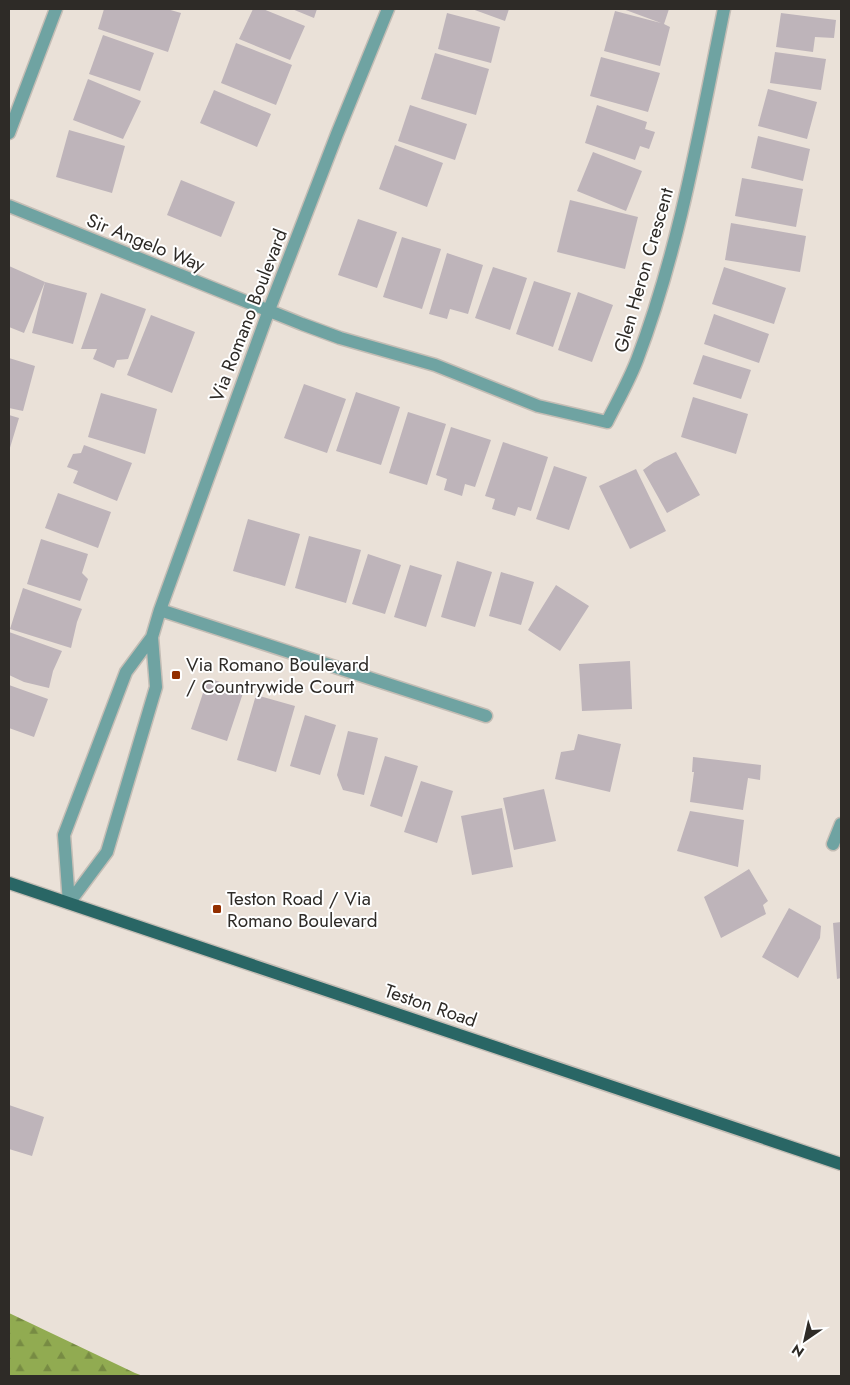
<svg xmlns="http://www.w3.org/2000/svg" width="850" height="1385" font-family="Jost,sans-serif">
  <defs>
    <pattern id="forest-firs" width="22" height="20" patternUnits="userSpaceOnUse" patternTransform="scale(1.25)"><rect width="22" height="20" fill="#91ab51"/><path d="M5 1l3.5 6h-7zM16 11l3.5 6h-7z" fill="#778b43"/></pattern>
  </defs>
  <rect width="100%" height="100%" fill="#eae1d8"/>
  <path fill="url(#forest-firs)" d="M9,1313L135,1373L143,1376H9Z"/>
  <path fill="#beb4ba" d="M104,9H167L181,13L168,52L98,29Z
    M253,9H263L305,26L290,60L239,39Z
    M292,9H317L314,18Z
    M472,9H509L505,21Z
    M623,9H669L664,24L670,27L660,66L604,51L615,11L661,23Z
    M447,13L500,27L491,63L438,49Z
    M781,13L836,20L834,38L815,37L813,52L776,47Z
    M103,35L154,53L140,91L89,74Z
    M236,43L292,65L276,105L221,83Z
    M775,52L826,59L821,90L770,83Z
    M435,53L489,69L476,115L421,99Z
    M601,57L660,73L648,112L590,96Z
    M88,79L141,101L123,139L73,120Z
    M768,89L817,102L807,139L758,126Z
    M214,90L271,114L257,147L200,123Z
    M410,105L467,124L455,160L398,141Z
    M597,105L647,122L645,129L655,132L649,149L640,146L635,160L585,143Z
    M69,130L125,146L112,193L56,177Z
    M758,136L810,149L803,181L751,168Z
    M395,145L443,163L427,207L379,189Z
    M593,152L642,171L626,211L577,191Z
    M742,178L803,189L796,227L735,216Z
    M181,180L235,202L221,237L167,215Z
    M570,200L638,217L625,269L557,252Z
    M358,219L397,232L377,288L338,275Z
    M731,223L806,236L800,272L725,260Z
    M402,237L441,249L422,309L383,297Z
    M447,253L483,265L468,314L450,309L447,319L429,314Z
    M9,266L45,282L87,293L73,344L32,333L45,282L24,333L9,327Z
    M493,267L527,278L510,330L475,318Z
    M724,267L786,288L774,324L712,304Z
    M534,281L571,293L553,347L516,334Z
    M578,292L613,305L592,362L558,350Z
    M101,293L146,309L128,359L117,360L114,368L93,359L97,349H81Z
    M714,314L769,334L759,363L704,344Z
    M151,315L195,332L172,393L127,375Z
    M703,355L751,370L741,399L693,384Z
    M9,358L35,366L23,411L9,408Z
    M304,384L346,399L327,453L284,438Z
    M356,392L400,407L381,465L336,451Z
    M101,393L157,409L145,454L88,437Z
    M693,397L748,414L736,454L681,437Z
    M408,412L446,424L427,485L389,473Z
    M9,415L19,418L9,451Z
    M451,427L491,440L475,487L465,484L462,496L444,490L447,479L436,475Z
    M503,442L548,457L531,511L518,507L515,516L492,509L495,499L485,496Z
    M84,445L132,463L117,501L73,483L78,471L67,467L73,454L81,453Z
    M676,452L700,495L667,513L643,470L654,462Z
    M554,466L587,477L569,530L536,519Z
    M636,469L666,531L630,549L599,486Z
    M58,493L111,512L98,548L45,528Z
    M248,519L300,534L285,586L233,571Z
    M309,536L361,550L346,603L295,588Z
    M41,539L88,554L82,573L88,579L80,601L27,584Z
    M368,554L401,565L385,614L352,604Z
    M457,561L492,572L475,627L441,617Z
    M410,565L442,575L426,627L394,617Z
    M501,572L534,582L521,625L489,616Z
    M556,585L589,606L560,651L528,630Z
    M23,588L82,609L77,622L71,648L10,629Z
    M9,632L62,651L53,671L49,688L24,682L9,675Z
    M630,661L632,709L582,711L579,664Z
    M208,678L244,690L227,741L191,729Z
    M9,685L48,699L34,737L9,728Z
    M256,695L295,706L276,772L237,760Z
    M305,715L336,725L320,775L290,766Z
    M348,731L378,738L364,795L343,790L337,775Z
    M578,734L621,744L610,792L555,779L561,752L574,750Z
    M385,756L418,766L402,817L370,806Z
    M693,757L761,765L760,780L748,778L743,810L690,802L694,772H692Z
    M421,781L453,791L437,843L404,832Z
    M544,789L556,841L514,850L503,798Z
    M502,808L513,867L472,875L461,816Z
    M690,811L744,820L738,867L677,851Z
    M749,869L768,901L763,905L766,914L721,938L704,897Z
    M789,908L821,926L820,938L798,978L762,957Z
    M841,922V978L837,979L833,923Z
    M9,1105L44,1117L32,1156L9,1149Z"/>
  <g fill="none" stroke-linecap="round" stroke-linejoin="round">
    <defs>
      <path id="minor" d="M9,133L56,9
        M9,206L302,324L340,338L435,365L538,406L607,422C617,402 629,381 637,360C680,247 700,127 724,9
        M160,610L486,716
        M833,844L841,824
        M69,903L64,835L126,672L152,637L160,610L269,310L337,134L388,9
        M69,903L107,852L156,687L152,637"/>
      <path id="major" d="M9,883L841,1164"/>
    </defs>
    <use href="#minor" stroke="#c4bdb5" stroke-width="15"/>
    <use href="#major" stroke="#c4bdb5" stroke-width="15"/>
    <use href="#minor" stroke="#6fa3a2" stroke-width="12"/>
    <use href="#major" stroke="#296665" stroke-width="12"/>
  </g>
  <g fill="#932f00" stroke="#fff" stroke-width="2">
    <rect x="171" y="670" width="10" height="10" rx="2.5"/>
    <rect x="212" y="904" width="10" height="10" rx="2.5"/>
  </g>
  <g text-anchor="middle" stroke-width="4" stroke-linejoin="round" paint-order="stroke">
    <g font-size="19" fill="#2e2b27" stroke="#fff">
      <text transform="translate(146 242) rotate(22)" y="7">Sir Angelo Way</text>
      <text transform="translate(643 270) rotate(-74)" y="7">Glen Heron Crescent</text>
      <text transform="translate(248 315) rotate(-69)" y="7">Via Romano Boulevard</text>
      <text transform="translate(431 1005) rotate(19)" y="7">Teston Road</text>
    </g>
    <g font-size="19" fill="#2e2b27" stroke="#fff" text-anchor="start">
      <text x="186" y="671">Via Romano Boulevard<tspan x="186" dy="22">/ Countrywide Court</tspan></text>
      <text x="227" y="905">Teston Road / Via<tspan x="227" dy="22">Romano Boulevard</tspan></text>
    </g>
  </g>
  <rect width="850" height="1385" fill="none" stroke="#2e2b27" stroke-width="20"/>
  <g transform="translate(805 1340) rotate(214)" stroke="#ffffff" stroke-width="4" paint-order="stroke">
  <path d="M0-4L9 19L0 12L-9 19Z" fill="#2e2b27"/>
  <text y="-8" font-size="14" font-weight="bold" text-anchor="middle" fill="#2e2b27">N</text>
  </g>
</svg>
